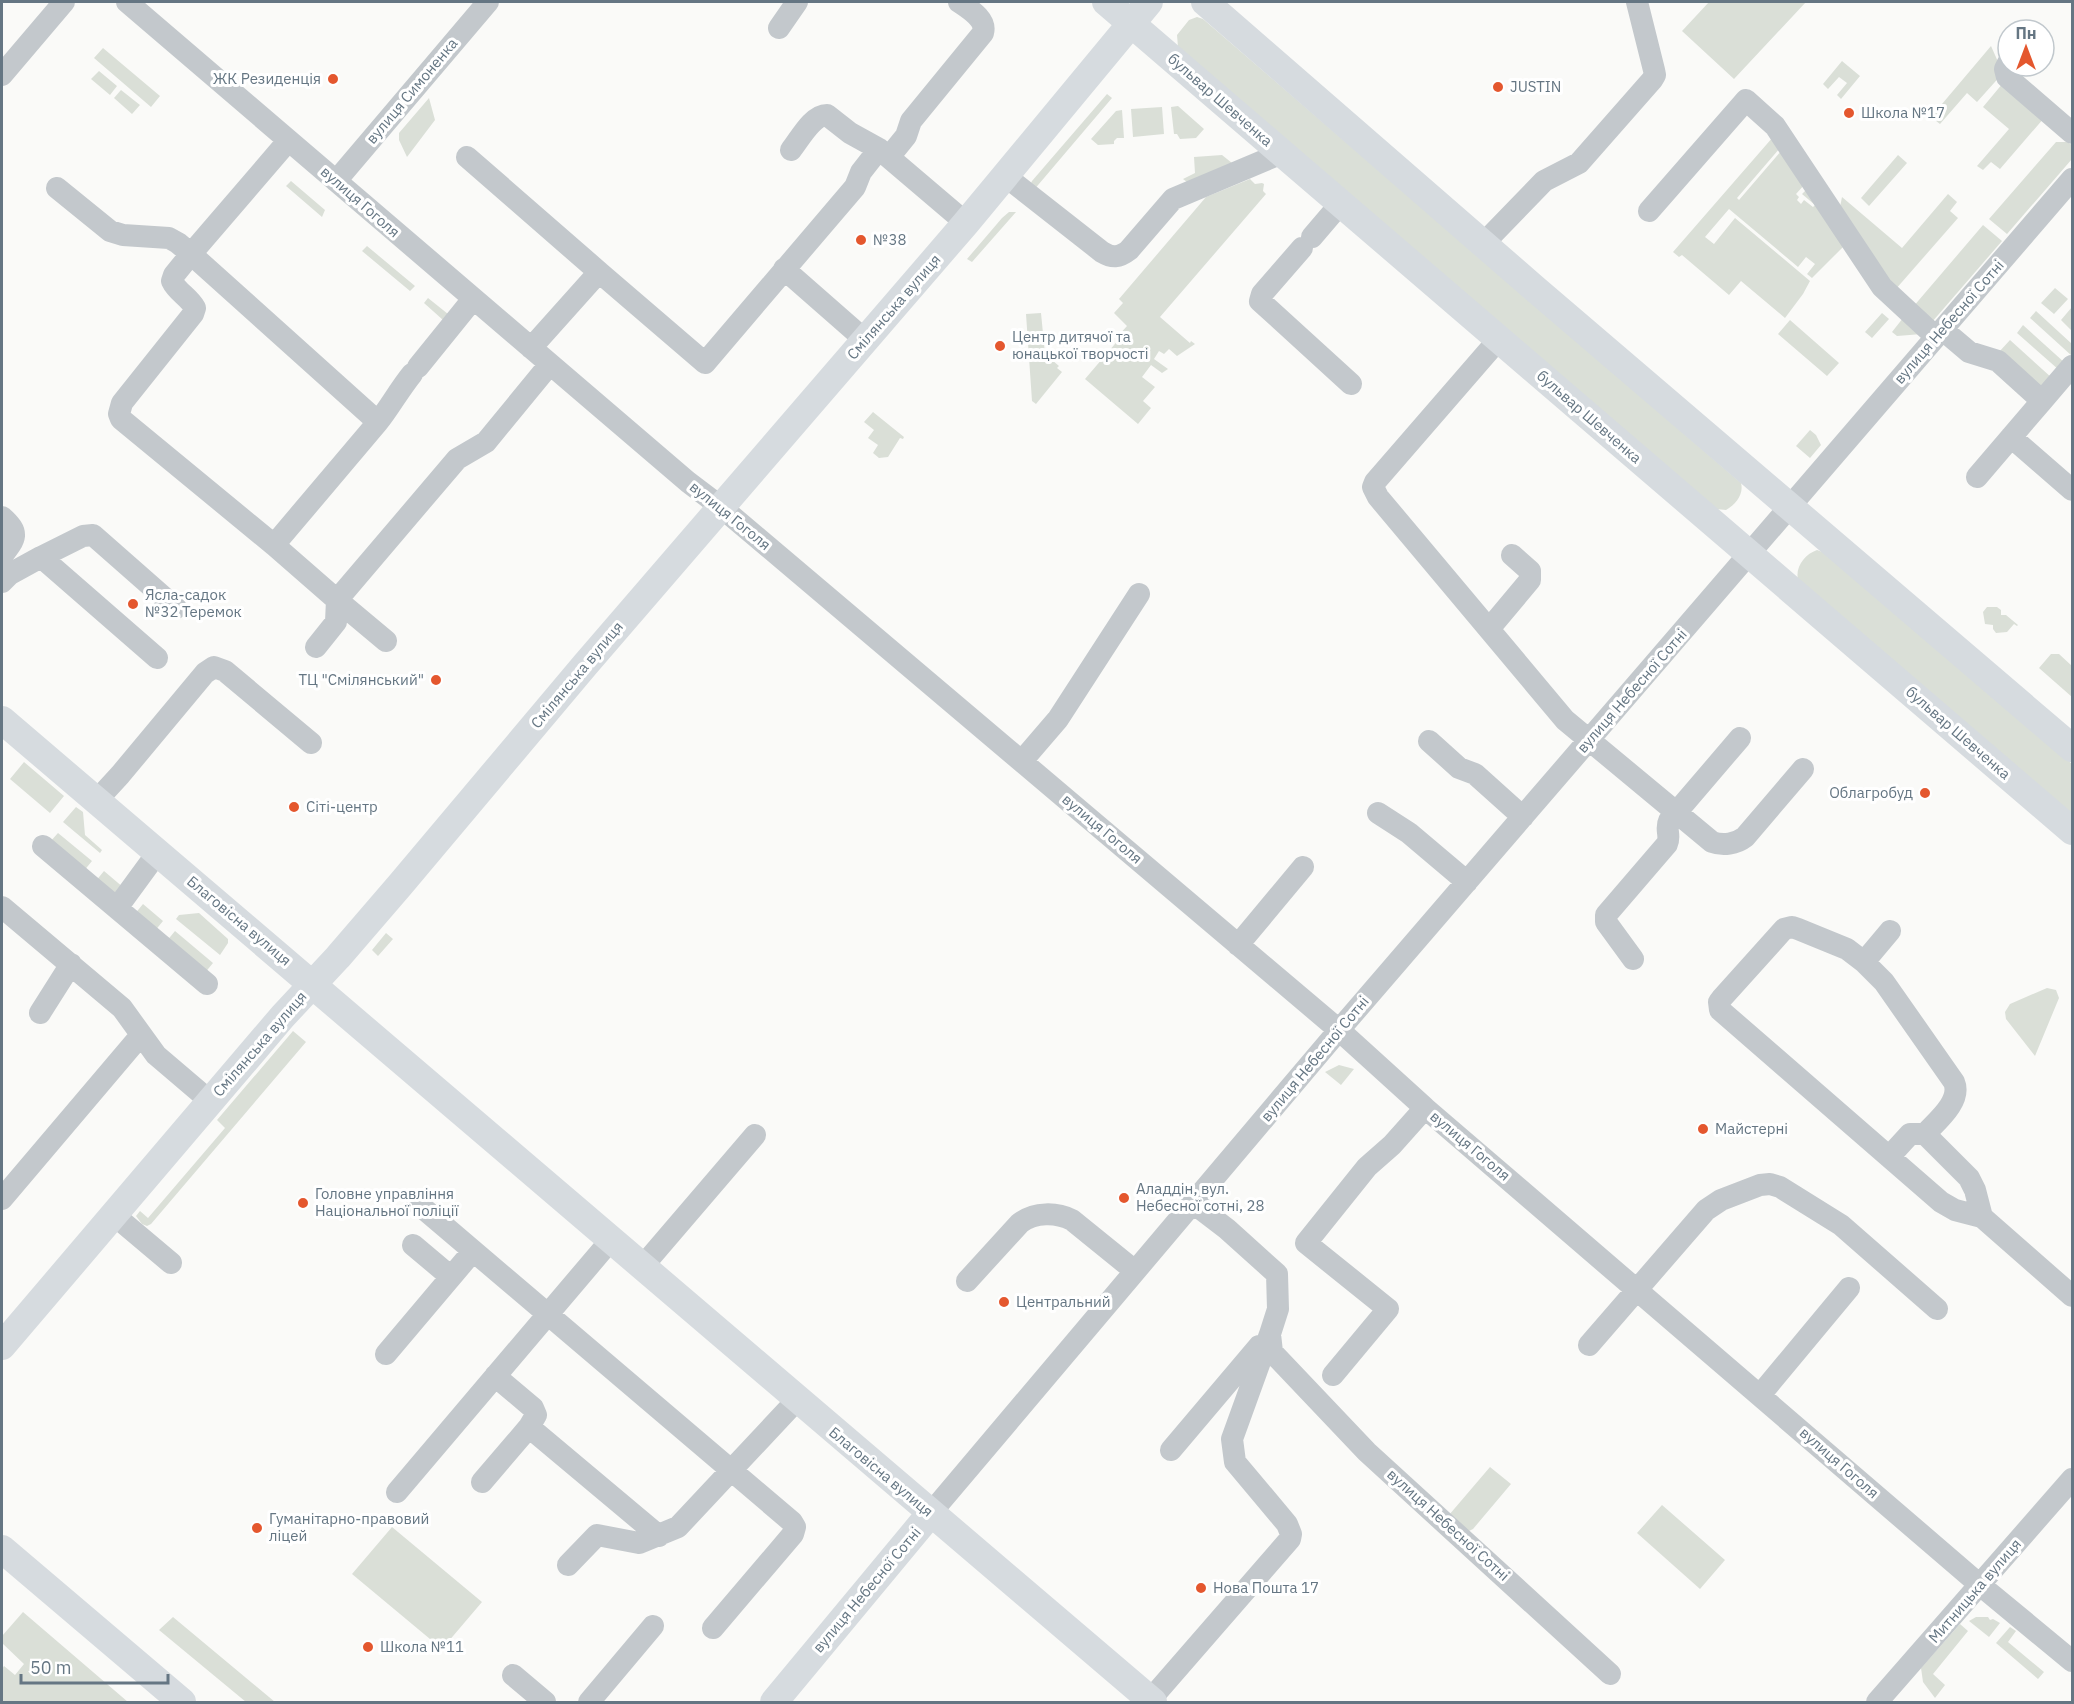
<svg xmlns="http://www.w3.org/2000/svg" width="2074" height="1704" font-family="'IBM Plex Sans',sans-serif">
  <rect width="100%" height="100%" fill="#fafaf8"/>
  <path fill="#dadfd7" d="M1709,2H1806L1734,79L1682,31Z
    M1197,17L1203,19L1741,483C1744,494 1736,504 1726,510L1716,509L1178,47L1177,35L1189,20Z
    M1991,46L2003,73L1977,102L1967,93L1940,124L1931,117Z
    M103,48L160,96L151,107L94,58Z
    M1842,61L1860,76L1841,99L1837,95L1847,83L1839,77L1828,89L1823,84Z
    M99,71L117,86L110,95L91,79Z
    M2003,83L2044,118L2000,169L1991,162L1983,170L1977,166L2009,129L1983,107Z
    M121,90L140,105L132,114L114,98Z
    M1107,94L1112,98L1033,191L1030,185L1032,181Z
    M429,98L435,120L407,157L399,140V133Z
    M1178,106L1204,129L1196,138L1180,139L1177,134H1174L1171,107Z
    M1162,107L1164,134L1133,137L1131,109Z
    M1122,110L1124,138H1117L1114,141V144L1098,145L1091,139L1116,111Z
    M1773,137L1780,148L1737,198L1739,200L1782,150L1805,184L1796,194L1799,197L1797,200L1801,204L1804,200L1813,207L1815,205L1802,194L1808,188L1846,244L1812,278L1807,274L1815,264L1806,257L1798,267L1729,209L1705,237L1714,244L1735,218L1810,281L1803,294L1785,318L1741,281L1729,295L1682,255L1679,257L1673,252Z
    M2056,142H2067L2072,145V159L2007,234L1989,219Z
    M1222,155L1232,163L1187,182L1183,179L1195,173L1194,157Z
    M1898,155L1907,163L1869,206L1861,198Z
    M1250,179L1255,184L1262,183L1264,184L1263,191L1266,194L1160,317L1190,343L1191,341L1195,344L1177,356L1169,349L1164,354L1159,351L1154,359L1168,369L1162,373L1151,365L1142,377L1155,387L1143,401L1151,408L1138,424L1085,379L1120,338L1118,336L1127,326L1114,313L1123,303L1119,299L1206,197Z
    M291,181L325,210L322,217L286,186Z
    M1948,194L1957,202L1950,211L1958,218L1895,290L1840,207L1842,197L1902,248Z
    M1009,212H1016L972,262L967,259L1002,218Z
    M1983,225L2002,241L1932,322L1913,307Z
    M367,246L415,286L410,291L362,251Z
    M2055,288L2068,299L2054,314L2041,303Z
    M428,298L448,314L443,320L424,303Z
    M2072,307V331L2061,320Z
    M2036,311L2072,344V356L2030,318Z
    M1041,313L1045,354L1059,366L1057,368L1062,372L1036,404L1032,401L1026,314Z
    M1882,313L1889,319L1872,338L1865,332Z
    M1903,318L1922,334L1897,336L1892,332Z
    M1790,320L1839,363L1827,376L1778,334Z
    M2023,325L2065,363L2059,370L2017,333Z
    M2010,340L2052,378L2041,390L1999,352Z
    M873,412L904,437L903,439L900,438L888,457L879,458L873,453L878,445L868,438L874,430L864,422Z
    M1810,430L1816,435L1821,445L1810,458L1796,446Z
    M1817,550L1828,554L2072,764V816L1798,580C1795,567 1805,554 1817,550Z
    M1987,607H1997L2001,610V615H2006L2018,625L2017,626L2014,624L2007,632L1996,633L1993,629V625L1985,624L1983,612Z
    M2051,654H2059L2072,666V697L2039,668Z
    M24,762L64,796L50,813L10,779Z
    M76,807L83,812L85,835L102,850L100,853L63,822Z
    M58,833L92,861L83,872L49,843Z
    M104,871L124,888L115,899L95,882Z
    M143,904L163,921L154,932L134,915Z
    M199,913L228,939V943L220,955L176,919L179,915Z
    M175,931L213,963L204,974L166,942Z
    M386,933L393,939L378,956L372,950Z
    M2047,988L2056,990L2059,998L2035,1056L2006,1019L2005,1012L2010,1004Z
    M293,1031L306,1042L151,1224L147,1226L142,1224L136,1216L140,1211L148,1218L225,1128L217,1120Z
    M1339,1065L1354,1069L1341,1085L1325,1072Z
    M1490,1467L1511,1484L1473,1529L1469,1531L1449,1515Z
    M1662,1505L1725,1560L1700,1589L1637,1533Z
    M392,1527L482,1602L442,1649L352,1574Z
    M23,1612L128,1702H2V1669L4,1666L15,1675L24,1664L2,1643V1636Z
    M173,1617L275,1702H246L159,1630Z
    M1976,1617H1988L1990,1620L1993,1619L2000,1623L1989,1637L1969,1621Z
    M1960,1624L1968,1631L1933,1674L1945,1685L1935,1698L1923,1682L1921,1668Z
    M2010,1627L2016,1631L2008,1642L2044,1672L2038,1679L1996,1643Z"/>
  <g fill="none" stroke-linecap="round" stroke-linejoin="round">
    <path stroke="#c3c8cc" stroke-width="22" d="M127,2L688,482L721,507L1339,1030L1425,1108L1980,1585L2072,1661
      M779,28L797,2
      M2008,63L2005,69L2007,77L2072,133
      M2,75L64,2
      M791,150C800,139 812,115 827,115L850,133L879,149L966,223
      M467,157L599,272L531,348
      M889,157L906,136L911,121L983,33C987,19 969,9 959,2
      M1004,175L1102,252C1112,258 1119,258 1129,250L1173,199L1282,153
      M336,181L488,2
      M57,188L110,231L123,235L169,238L178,243L191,254L174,275L172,281C177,292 189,297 195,308L193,314L122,403L119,414L121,419L274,545L337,600L457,459L486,442L550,364
      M1649,211L1746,100L1775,126L1882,287L1936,337
      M1312,237L1341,203
      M1483,244L1544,181L1579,163L1652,80L1655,75L1654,70L1637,2
      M1302,248L1262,294L1260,301L1351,384
      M784,269L865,340
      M599,272L705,363L855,187L861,172L879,149
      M1943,330L1969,352L1998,361L2042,401L1977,477
      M1499,339L1375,482L1373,487L1378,497L1565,720L1712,842C1723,846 1736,844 1745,837L1803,769
      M418,367L473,299
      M2042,401L2072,366
      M378,422C390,407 399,390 412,374
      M2011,437L2072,490
      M2,517C20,533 16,538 2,556
      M274,545L378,422L191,254L288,141
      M41,557L83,536L93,535L176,608
      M2,582L10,574L41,557L157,658
      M1489,629L1530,580V571L1512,555
      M316,647L336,622L337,600L386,641
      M1429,741L1459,768L1475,774L1523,817
      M1022,761L1058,719L1139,594
      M97,800L120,775L205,673L214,667L225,671L311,743
      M1378,813L1409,833L1467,882
      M43,846L207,984
      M2,907L122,1008L156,1055L210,1101
      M117,908L158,852
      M1890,931L1864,962L1847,949L1798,929L1792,927L1784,929L1722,998L1719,1002L1720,1010L1941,1202L1955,1210L1982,1217L2072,1296
      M1238,945L1303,867
      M1633,959L1606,922V915L1667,844C1671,836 1665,829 1669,821L1740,738
      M1864,962L1884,982L1954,1082C1962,1101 1937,1121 1925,1134L1969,1178L1975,1190L1982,1217
      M40,1013L71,964
      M1889,1157L1910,1134H1925
      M2,1199L141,1035
      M417,1203L792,1522L795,1527L793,1534L713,1628
      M1193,1203L1227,1229L1277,1274L1278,1309L1270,1334L1272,1352L1367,1452L1610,1674
      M114,1215L171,1263
      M413,1245L451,1277
      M642,1267L755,1135
      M967,1281L1020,1223C1035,1212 1056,1212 1072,1220L1135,1271
      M1589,1345L1706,1210L1721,1200L1760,1185L1770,1184L1780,1187L1841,1225L1937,1309
      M386,1354L473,1251
      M1333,1375L1388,1309L1306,1243L1367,1167L1392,1145L1425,1108
      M495,1376L533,1408L536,1415L529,1427
      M1760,1395L1849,1288
      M1171,1450L1259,1346
      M482,1482L529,1427L659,1536
      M397,1492L610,1241
      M930,1514L1339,1030L2072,179
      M568,1565L597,1535L639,1543L678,1527L797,1400
      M513,1675L545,1702
      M1150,1700L1290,1539L1291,1534L1287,1524L1235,1462L1232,1439L1270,1334
      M589,1702L653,1626
      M1877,1702L2072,1479"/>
    <path stroke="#d6dbdf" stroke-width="28" d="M1106,2L2072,831
      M1205,2L1534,288L2072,748
      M2,720L1153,1702
      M2,1346L283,1016L338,957L400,885L585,665L966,223L1149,2
      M2,1549L182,1702
      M774,1702L930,1514"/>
  </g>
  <g fill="#e4572e" stroke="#fff" stroke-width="2">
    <circle cx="333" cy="79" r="6"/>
    <circle cx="1498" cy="87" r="6"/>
    <circle cx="1849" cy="113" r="6"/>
    <circle cx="861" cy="240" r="6"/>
    <circle cx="1000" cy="346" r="6"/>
    <circle cx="133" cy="604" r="6"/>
    <circle cx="436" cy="680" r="6"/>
    <circle cx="1925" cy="793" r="6"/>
    <circle cx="294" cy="807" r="6"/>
    <circle cx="1703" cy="1129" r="6"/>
    <circle cx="1124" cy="1198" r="6"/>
    <circle cx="303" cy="1203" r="6"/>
    <circle cx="1004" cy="1302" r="6"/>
    <circle cx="257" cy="1528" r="6"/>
    <circle cx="1201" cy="1588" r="6"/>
    <circle cx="368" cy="1647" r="6"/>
  </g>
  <g text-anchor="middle" stroke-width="6" stroke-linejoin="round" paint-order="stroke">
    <g font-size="15" fill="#657683" stroke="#fff" text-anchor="start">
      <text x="321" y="84" text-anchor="end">ЖК Резиденція</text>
      <text x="1510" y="92">JUSTIN</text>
      <text x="1861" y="118">Школа №17</text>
      <text x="873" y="245">№38</text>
      <text x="1012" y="342">Центр дитячої та<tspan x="1012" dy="17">юнацької творчості</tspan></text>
      <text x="145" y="600">Ясла-садок<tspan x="145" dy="17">№32 Теремок</tspan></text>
      <text x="424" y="685" text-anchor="end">ТЦ "Смілянський"</text>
      <text x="1913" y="798" text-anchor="end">Облагробуд</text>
      <text x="306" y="812">Сіті-центр</text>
      <text x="1715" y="1134">Майстерні</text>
      <text x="1136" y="1194">Аладдін, вул.<tspan x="1136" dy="17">Небесної сотні, 28</tspan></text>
      <text x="315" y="1199">Головне управління<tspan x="315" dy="17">Національної поліції</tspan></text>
      <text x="1016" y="1307">Центральний</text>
      <text x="269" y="1524">Гуманітарно-правовий<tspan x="269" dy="17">ліцей</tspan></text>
      <text x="1213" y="1593">Нова Пошта 17</text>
      <text x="380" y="1652">Школа №11</text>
    </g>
    <g font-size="15" fill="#657683" stroke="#fff">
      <text transform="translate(412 91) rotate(-50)" y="5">вулиця Симоненка</text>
      <text transform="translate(1220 100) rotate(41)" y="5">бульвар Шевченка</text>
      <text transform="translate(360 202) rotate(41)" y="5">вулиця Гоголя</text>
      <text transform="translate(894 307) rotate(-49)" y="5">Смілянська вулиця</text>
      <text transform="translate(1949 322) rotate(-49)" y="5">вулиця Небесної Сотні</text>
      <text transform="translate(1589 417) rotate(41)" y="5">бульвар Шевченка</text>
      <text transform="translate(730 516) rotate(39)" y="5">вулиця Гоголя</text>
      <text transform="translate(577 675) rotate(-50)" y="5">Смілянська вулиця</text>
      <text transform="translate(1632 691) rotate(-49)" y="5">вулиця Небесної Сотні</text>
      <text transform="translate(1958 733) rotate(41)" y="5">бульвар Шевченка</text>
      <text transform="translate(1102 829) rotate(40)" y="5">вулиця Гоголя</text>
      <text transform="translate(239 921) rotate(40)" y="5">Благовісна вулиця</text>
      <text transform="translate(260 1044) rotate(-49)" y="5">Смілянська вулиця</text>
      <text transform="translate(1315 1059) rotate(-50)" y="5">вулиця Небесної Сотні</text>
      <text transform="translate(1470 1146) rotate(40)" y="5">вулиця Гоголя</text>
      <text transform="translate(1839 1463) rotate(41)" y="5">вулиця Гоголя</text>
      <text transform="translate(881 1472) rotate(40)" y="5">Благовісна вулиця</text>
      <text transform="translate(1448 1525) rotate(42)" y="5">вулиця Небесної Сотні</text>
      <text transform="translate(867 1590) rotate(-50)" y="5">вулиця Небесної Сотні</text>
      <text transform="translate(1975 1591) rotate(-49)" y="5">Митницька вулиця</text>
    </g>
  </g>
  <rect width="2074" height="1704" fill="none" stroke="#657683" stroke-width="6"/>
  <g transform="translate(2026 48)"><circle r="28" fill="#ffffff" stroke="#c1c8cd" stroke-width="1.5"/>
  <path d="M0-4.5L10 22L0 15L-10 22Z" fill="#e4572e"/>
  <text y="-9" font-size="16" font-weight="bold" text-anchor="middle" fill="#657683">Пн</text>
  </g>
  <path d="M21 1674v9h147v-9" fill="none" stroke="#657683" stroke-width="3"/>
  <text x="30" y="1674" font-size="18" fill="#657683" stroke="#ffffff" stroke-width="4.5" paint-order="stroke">50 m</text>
</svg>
